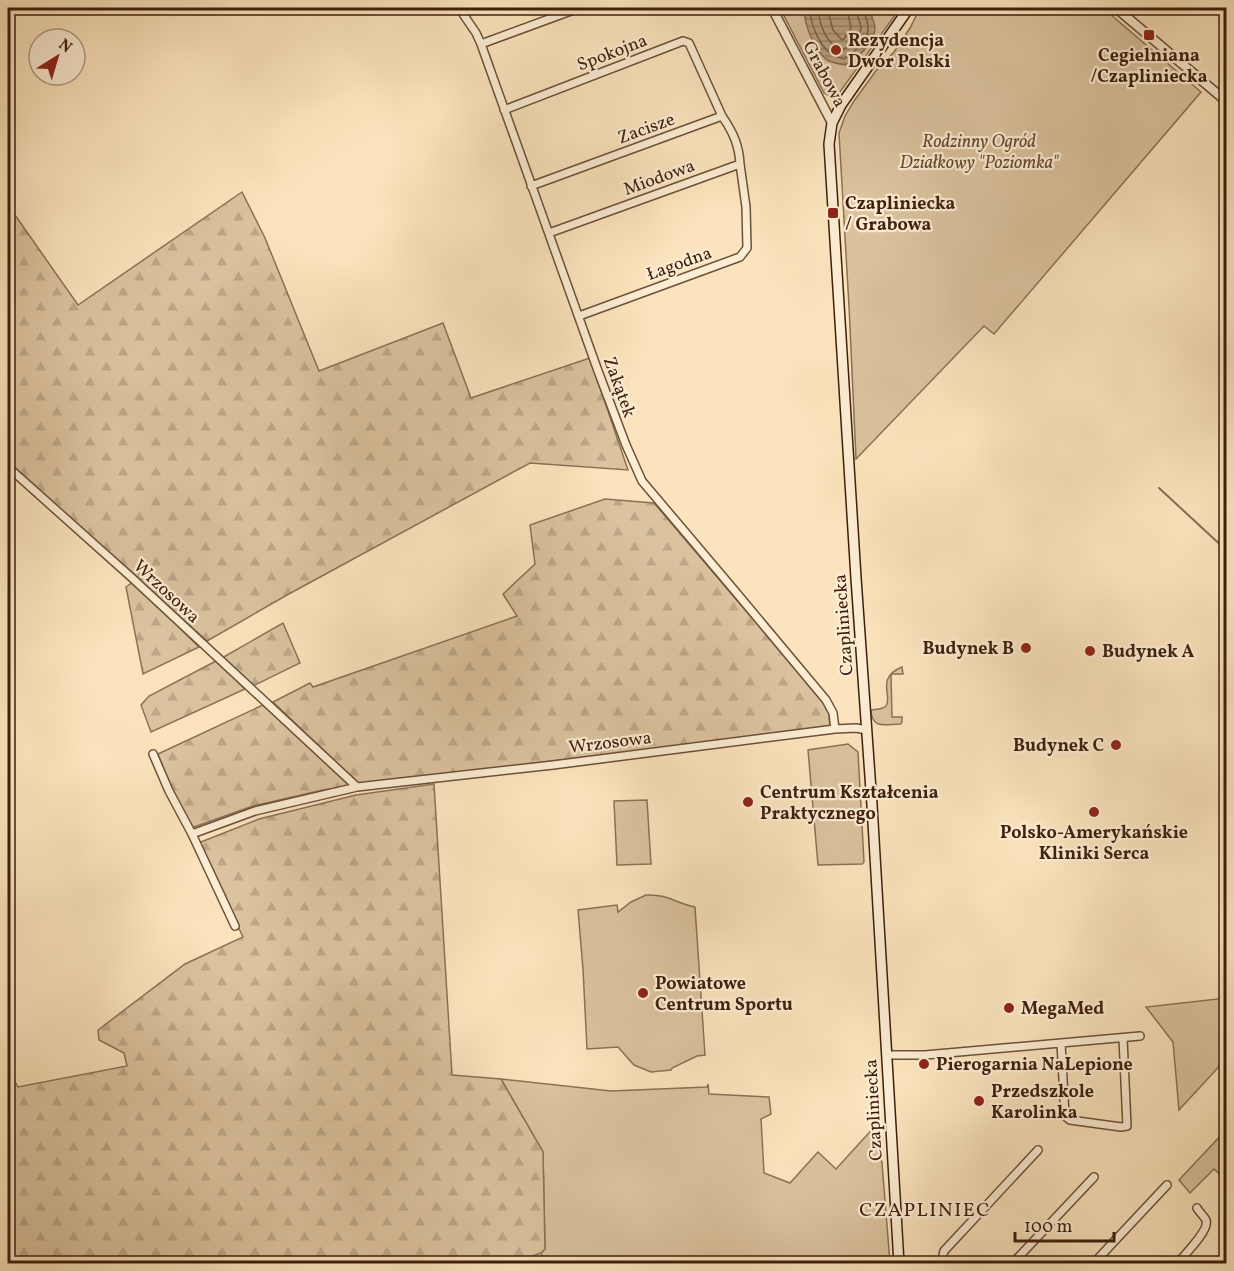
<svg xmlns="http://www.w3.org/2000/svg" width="1234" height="1271" font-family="Vollkorn,serif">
  <defs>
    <pattern id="forest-firs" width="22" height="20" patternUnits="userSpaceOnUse" patternTransform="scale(1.5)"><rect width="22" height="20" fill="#dbc39f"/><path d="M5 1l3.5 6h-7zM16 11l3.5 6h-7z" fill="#bda788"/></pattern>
    <pattern id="water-rules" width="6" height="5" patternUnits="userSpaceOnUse" patternTransform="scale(1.5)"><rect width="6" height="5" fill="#baa181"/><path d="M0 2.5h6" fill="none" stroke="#988368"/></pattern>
  </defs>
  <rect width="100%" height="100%" fill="#fbe4bd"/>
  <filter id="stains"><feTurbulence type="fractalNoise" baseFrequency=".00333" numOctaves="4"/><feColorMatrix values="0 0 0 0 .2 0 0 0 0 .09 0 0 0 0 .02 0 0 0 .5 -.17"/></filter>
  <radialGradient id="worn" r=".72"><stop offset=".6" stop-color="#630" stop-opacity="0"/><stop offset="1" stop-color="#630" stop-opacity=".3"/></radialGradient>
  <path fill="#dbc39f" stroke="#8c7156" stroke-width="1.5" d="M780,8H900L840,92L830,96L824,93Z
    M920,8H1103L1201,92L994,334L984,326L856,459L849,306L839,133L845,116L854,101L878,68L894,52L910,28Z
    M902,667L903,674H892L891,676L892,717H902V722L901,724C885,724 872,730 871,710C875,709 882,710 886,706C893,696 875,678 902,667Z
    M848,744L858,752L864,862L862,864L818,865L808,750Z
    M647,800L651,864L617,865L614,801Z
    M646,895C669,894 675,903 695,907L705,1055L697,1056L672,1068L671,1070L651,1072L634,1065L618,1047L587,1049L583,969L578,910L617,905L618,912L631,902Z
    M1226,998V1059L1179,1110L1173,1042L1146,1007Z
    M501,1079L611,1091L707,1087L708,1084L709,1094L769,1097L771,1114L761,1119L764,1173L790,1183L818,1152L836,1169L878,1123C880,1129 879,1132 879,1138C878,1146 880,1155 882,1163L890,1263H544L541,1253L545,1249L543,1152Z
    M1226,1130V1180L1214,1169L1190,1193L1179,1180Z"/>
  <path fill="url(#forest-firs)" stroke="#8c7156" stroke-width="1.5" d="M242,192L265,238L319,371L443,323L471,398L590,358L628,470L530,463L287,595L207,641L8,462V205L78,305Z
    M605,499L654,503L822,700L829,714L830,728L359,784L273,702L310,683L313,687L517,616L503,594L535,564L530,525Z
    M133,582L199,647L143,674L126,587Z
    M283,623L300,663L253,686L222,658Z
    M216,661L245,689L151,732L141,705L149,696Z
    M263,705L351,786L323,790L253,806L191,828L173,794L158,754Z
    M434,784L452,1075L501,1079L543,1152L545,1249L541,1253L509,1264L8,1263V1070L18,1087L127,1066L124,1053L99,1040L98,1030L185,964L243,937L212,873L196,844L259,819L356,795Z"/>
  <path fill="url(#water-rules)" stroke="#886d52" stroke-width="1.5" d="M804,8H869C870,13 874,21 875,27C875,43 858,57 846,65C840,64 832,63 827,60C814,50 804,24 804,8Z"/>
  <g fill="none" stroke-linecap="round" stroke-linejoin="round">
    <path stroke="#7c6046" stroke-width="1.5" d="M810,8C810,23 818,43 830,53C834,57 839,57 844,59C854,53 869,40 868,27C868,21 864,14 863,8
      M818,8C819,23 826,46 843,50C850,46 861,36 861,27C860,21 856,14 856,8
      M827,8L833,30L842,40L844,39L851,28L847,8"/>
    <path stroke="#886d52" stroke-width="2" d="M1159,488L1226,550"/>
    <defs>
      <path id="minor" d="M459,8L476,33L481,44L598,371L626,445L642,481L735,591L826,700L833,713L835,729
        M481,44L579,8
        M504,110L683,41L689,43L722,116
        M531,186L722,116C733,132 739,145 740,164
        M549,233L740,164L746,207L747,248L740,257L579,316
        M8,467L131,577L357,787
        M153,754L169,791L192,834L235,926
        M192,834L255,811L357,787L553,765L835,729L856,728L867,730
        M1061,1043L1065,1116L1070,1120L1121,1127L1127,1126L1123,1038
        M887,1055H925L1140,1036
        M1226,1127L1224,1129L1226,1132
        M947,1264C943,1259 942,1257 944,1251L1038,1150
        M1012,1264L1094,1177
        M1093,1264L1167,1185
        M1177,1264C1184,1255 1210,1230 1206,1220C1204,1216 1199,1212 1197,1208"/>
      <path id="tertiary" d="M772,8L832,123
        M1116,8L1226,101"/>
      <path id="secondary" d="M899,1264L872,805L856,578L829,144L832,123L841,105L909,8"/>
    </defs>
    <use href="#minor" stroke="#6c5038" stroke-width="10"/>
    <use href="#tertiary" stroke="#6c5038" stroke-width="11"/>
    <use href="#secondary" stroke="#3d1f0c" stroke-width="12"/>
    <use href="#minor" stroke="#fcedd4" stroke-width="7"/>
    <use href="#tertiary" stroke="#fcedd4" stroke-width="8"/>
    <use href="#secondary" stroke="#fcedd4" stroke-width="9"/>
  </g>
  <g fill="#8f2418" stroke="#fcedd4" stroke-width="2">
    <rect x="1143" y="29" width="12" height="12" rx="3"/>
    <circle cx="836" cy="50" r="6"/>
    <rect x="827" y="207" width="12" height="12" rx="3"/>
    <circle cx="1026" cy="648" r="6"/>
    <circle cx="1090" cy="651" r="6"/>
    <circle cx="1116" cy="745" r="6"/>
    <circle cx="748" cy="802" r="6"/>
    <circle cx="1094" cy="812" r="6"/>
    <circle cx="643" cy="993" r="6"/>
    <circle cx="1009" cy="1008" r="6"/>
    <circle cx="924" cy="1064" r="6"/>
    <circle cx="979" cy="1101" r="6"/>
  </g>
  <g text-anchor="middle" stroke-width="4.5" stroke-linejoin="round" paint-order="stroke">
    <g font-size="18" font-weight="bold" fill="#3d1f0c" stroke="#fcedd4" text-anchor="start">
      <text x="848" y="46">Rezydencja<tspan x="848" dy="21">Dwór Polski</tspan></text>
      <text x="1149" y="61" text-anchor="middle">Cegielniana<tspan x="1149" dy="21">/Czapliniecka</tspan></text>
      <text x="845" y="209">Czapliniecka<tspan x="845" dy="21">/ Grabowa</tspan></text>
      <text x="1014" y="654" text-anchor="end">Budynek B</text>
      <text x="1102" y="657">Budynek A</text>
      <text x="1104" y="751" text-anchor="end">Budynek C</text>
      <text x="760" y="798">Centrum Kształcenia<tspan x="760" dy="21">Praktycznego</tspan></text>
      <text x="1094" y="838" text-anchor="middle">Polsko-Amerykańskie<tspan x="1094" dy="21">Kliniki Serca</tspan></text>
      <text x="655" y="989">Powiatowe<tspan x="655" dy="21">Centrum Sportu</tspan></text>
      <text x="1021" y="1014">MegaMed</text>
      <text x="936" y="1070">Pierogarnia NaLepione</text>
      <text x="991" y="1097">Przedszkole<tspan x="991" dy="21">Karolinka</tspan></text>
    </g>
    <g font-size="18" fill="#3d1f0c" stroke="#fcedd4">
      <text transform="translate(612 52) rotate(-21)" y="6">Spokojna</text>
      <text transform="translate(825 74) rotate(62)" y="6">Grabowa</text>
      <text transform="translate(646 128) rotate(-20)" y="6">Zacisze</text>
      <text transform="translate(659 177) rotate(-20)" y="6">Miodowa</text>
      <text transform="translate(679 263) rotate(-20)" y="6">Łagodna</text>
      <text transform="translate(620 387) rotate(70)" y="6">Zakątek</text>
      <text transform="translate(167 591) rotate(43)" y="6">Wrzosowa</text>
      <text transform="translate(843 625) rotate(-94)" y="6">Czapliniecka</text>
      <text transform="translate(610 742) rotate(-7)" y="6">Wrzosowa</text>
      <text transform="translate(873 1110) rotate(-93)" y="6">Czapliniecka</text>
    </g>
    <g font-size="18" font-style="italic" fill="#644831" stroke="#fcedd4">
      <text x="979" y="147">Rodzinny Ogród<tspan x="979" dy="21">Działkowy "Poziomka"</tspan></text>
    </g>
    <g font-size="20" letter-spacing="1.5" fill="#3d1f0c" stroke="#fcedd4">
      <text x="925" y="1216">CZAPLINIEC</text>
    </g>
  </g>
  <rect width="1234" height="1271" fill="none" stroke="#fbe4bd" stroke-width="30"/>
  <rect x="9" y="9" width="1216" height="1253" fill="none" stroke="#3d1f0c" stroke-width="3"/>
  <rect x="15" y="15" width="1204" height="1241" fill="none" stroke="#3d1f0c" stroke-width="1.5"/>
  <g transform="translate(57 57) rotate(37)"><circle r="28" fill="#fcedd4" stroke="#b09b84" stroke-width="1.5"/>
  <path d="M0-4.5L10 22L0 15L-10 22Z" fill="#8f2418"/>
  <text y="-9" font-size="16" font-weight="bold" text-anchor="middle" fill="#3d1f0c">N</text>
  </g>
  <path d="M1015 1232v9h99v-9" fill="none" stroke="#3d1f0c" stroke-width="3"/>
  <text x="1024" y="1232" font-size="18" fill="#3d1f0c" stroke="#fcedd4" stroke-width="4.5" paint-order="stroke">100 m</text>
  <rect width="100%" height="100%" filter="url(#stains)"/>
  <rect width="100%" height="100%" fill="url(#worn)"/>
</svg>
